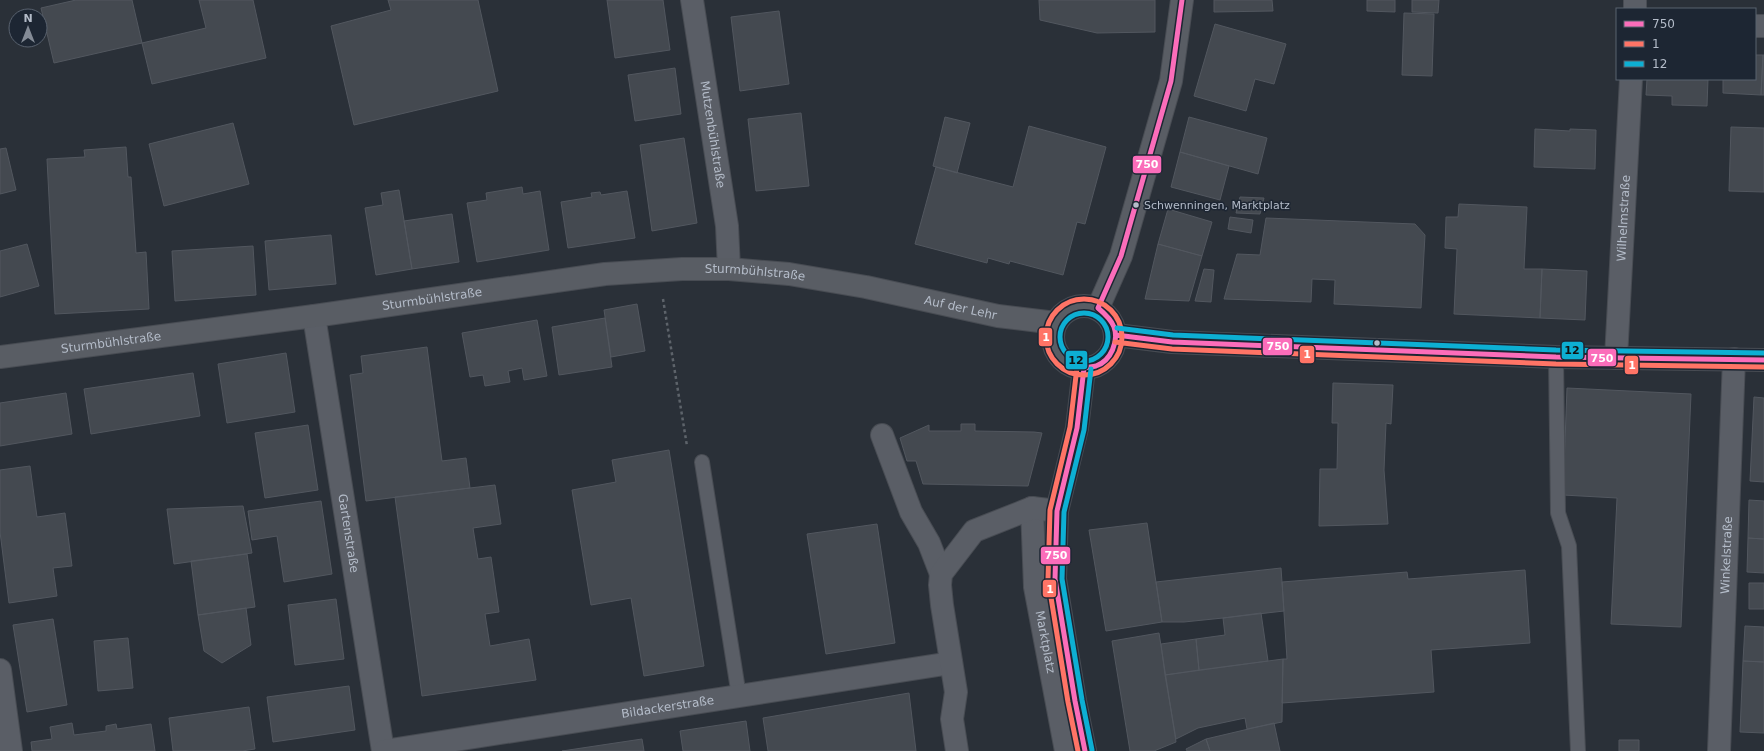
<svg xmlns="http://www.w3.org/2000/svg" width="1764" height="751" font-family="'DejaVu Sans',sans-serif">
  <rect width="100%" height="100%" fill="#2a3038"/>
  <path fill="#444950" stroke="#52575f" d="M76,0H132L142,43L54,63L41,8Z
    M199,0H253L266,58L152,84L142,43L206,28Z
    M388,0H478L498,91L354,125L331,26L391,10Z
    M607,0H663L670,50L615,58Z
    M1039,0H1155V32L1097,33L1040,20Z
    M1214,0H1272L1273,11L1214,12Z
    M1367,0H1395V12L1367,11Z
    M1412,0H1439L1438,13L1412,12Z
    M779,11L789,84L740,91L731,17Z
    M1404,13L1434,14L1432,76L1402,75Z
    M1215,24L1286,44L1274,84L1255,79L1246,111L1194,96Z
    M1755,55H1763L1761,95L1723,93V79H1755Z
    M1763,55H1764V95H1761Z
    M675,68L681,114L635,121L628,75Z
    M1647,79H1708L1707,106L1672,105V96L1646,95Z
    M801,113L809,186L756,191L748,119Z
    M945,117L970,123L957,173L933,166Z
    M1189,117L1267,138L1258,174L1180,152Z
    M233,123L249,184L164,206L149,144Z
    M1029,126L1106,147L1085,224L1077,222L1063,275L1010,261L1009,264L988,258L987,263L915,244L936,167L1013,187Z
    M1731,127L1764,128V192L1729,191Z
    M1535,129L1570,131V129L1596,130L1595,169L1534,167Z
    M684,138L697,223L652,231L640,145Z
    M126,147L128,177H131L136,253L146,252L149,309L55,314L47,159L85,157L84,150Z
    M6,148L16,190L0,194V149Z
    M1180,152L1229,166L1220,200L1171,187Z
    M522,187L523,194L540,191L549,250L477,262L467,203L487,200L486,193Z
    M399,190L412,269L376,275L365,208L383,205L381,193Z
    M627,191L635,238L568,248L561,202L592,197L591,193L600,192L601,195Z
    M1240,197L1264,198L1260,214L1236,213Z
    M1459,204L1527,207L1524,269H1542L1540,318L1454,314L1457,249L1445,248L1446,217H1458Z
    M1168,209L1212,222L1202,256L1158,244Z
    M452,214L459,262L412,269L404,221Z
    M1230,217L1253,220L1251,233L1228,229Z
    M1266,218L1415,224L1425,235L1421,308L1334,304L1335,280L1312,279L1311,302L1224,299L1237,254L1260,255Z
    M331,235L336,284L269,290L265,241Z
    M27,244L39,286L0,297V251Z
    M1158,244L1202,256L1189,301L1145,299Z
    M253,246L256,295L175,301L172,251Z
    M1204,269L1214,270L1211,302L1195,301Z
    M1542,269L1587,271L1585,320L1540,318Z
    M637,304L645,351L611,357L604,310Z
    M605,318L612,367L559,375L552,327Z
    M537,320L547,376L524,380L522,368L508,371L510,382L485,386L483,375L470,377L462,333Z
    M427,347L442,461L466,458L470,488L366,501L350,375L363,373L361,356Z
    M286,353L295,412L227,423L218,364Z
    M193,373L200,416L91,434L84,389Z
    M1333,383L1393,385L1391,424L1386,423L1384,470L1388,524L1319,526L1320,469H1337L1338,423H1332Z
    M1567,388L1691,394L1681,627L1611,624L1617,498L1563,495Z
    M66,393L72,434L0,446V403Z
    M1754,397L1764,398V482L1750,481Z
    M961,424H975V431L1034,432L1042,433L1028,486L923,484L916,461H907L900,438L929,425V431H961Z
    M308,425L318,490L265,498L255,433Z
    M669,450L704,666L644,676L631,598L591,605L572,490L616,482L612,460Z
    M30,466L37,517L65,513L72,566L53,568L57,596L9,603L0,532V470Z
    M495,485L501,524L473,528L478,559L491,557L499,612L485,614L490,646L529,639L536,680L422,696L395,497Z
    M1749,500L1764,501V539L1748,538Z
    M321,501L332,574L284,582L277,536L252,540L248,511Z
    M243,506L252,553L174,564L167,509Z
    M1147,523L1162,622L1106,631L1089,530Z
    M877,524L895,643L826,654L807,534Z
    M1748,538L1764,539V573L1747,572Z
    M247,554L255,607L198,615L191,561Z
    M1281,568L1284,611L1223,618L1184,622H1162L1156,582Z
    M1525,570L1530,643L1431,650L1434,692L1282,703L1283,659H1287L1282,582L1407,572L1408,579Z
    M1749,583H1764V609H1749Z
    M336,599L344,659L295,665L288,605Z
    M246,608L251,645L222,663L204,651L198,615Z
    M1261,613L1268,661L1199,670L1196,639L1225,635L1223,618Z
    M53,619L67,705L27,712L13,625Z
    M1745,626L1764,627V662L1743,661Z
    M1159,633L1176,742L1154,751H1130L1112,641Z
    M128,638L133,688L98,691L94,641Z
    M1196,639L1199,670L1165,675L1161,644Z
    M1283,659L1282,722L1247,729L1245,718L1198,728L1176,739L1165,675Z
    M1743,661L1764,662V733L1740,732Z
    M349,686L355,730L273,742L267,697Z
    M909,693L916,751H768L763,718Z
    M249,707L255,749L242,751H173L169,718Z
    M746,721L750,751H683L680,731Z
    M72,723L74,735L106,731V726L116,724L117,729L151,724L155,751H32L31,742L52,739L50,727Z
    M1274,723L1280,751H1210L1206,739Z
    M642,739L644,751H562Z
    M1206,739L1210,751H1187L1186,749Z
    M1619,740H1639V751H1619Z"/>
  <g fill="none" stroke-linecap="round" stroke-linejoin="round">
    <defs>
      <path id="lane" d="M1556,357L1558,513L1569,546L1578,751
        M702,462L739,696"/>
      <g id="street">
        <path id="s1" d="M692,0L727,226L729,269"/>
        <path d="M1635,9V0"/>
        <path d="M1755,26H1764"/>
        <path id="s2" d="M314,316L383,751"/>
        <path id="s3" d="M1616,358L1631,79"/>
        <path d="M882,435L911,512L929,543L941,574"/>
        <path id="s4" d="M1032,508L1035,587L1066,751"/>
        <path d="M0,670L11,751"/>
        <path id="s5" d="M384,751L951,663"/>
        <path d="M957,751L952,719L956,692L942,605L940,585L941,574L974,531L1032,508L1057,511"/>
        <path id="s6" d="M1719,751L1734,359"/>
      </g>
      <g id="secondary">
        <circle cx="1084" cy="337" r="31"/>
        <path d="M1098,308L1121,256L1171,81L1182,0"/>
        <path d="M1116,335L1172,342L1556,357L1764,360"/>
        <path id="s7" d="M0,357L314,316L605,274L682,269H729L789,274L866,287L998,316L1056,323"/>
        <path d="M1084,368L1077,428L1057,511L1055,579L1075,701L1085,751"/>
      </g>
    </defs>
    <use href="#lane" stroke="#484c53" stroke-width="16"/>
    <use href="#street" stroke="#484c53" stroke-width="24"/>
    <use href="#secondary" stroke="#484c53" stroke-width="24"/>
    <path stroke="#5d636a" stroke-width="2.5" stroke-dasharray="3 3" stroke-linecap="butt" d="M663,299L687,446"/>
    <use href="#lane" stroke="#5a5e66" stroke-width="14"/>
    <use href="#street" stroke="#5a5e66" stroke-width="22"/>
    <use href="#secondary" stroke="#595d64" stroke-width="22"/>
    <defs>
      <path id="bus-1" d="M1116,335L1172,342L1556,357L1764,360
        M1085,751L1075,701L1055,579L1057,511L1077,428L1084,368C1088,367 1092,367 1096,366C1111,361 1119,341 1114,327C1111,319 1104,313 1098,308L1121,256L1171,81L1182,0"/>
      <path id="bus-2" d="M1046 337a38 38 0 1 1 76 0a38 38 0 1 1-76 0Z
        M1115,342L1172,349L1556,364L1764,367
        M1077,367L1070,427L1050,510L1048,579L1068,702L1078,751"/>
      <path id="bus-3" d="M1060 337a24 24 0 1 1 48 0a24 24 0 1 1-48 0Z
        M1117,328L1173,335L1556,350L1764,353
        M1091,369L1084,430L1064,512L1062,579L1082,700L1092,750"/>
    </defs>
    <use href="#bus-1" stroke="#1d2633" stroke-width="8"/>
    <use href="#bus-2" stroke="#1d2633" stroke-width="8"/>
    <use href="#bus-3" stroke="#1d2633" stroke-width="8"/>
    <use href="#bus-1" stroke="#fb6dba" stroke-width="5"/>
    <use href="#bus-2" stroke="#ff7466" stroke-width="5"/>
    <use href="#bus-3" stroke="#0dafd3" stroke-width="5"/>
  </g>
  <g fill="#b4bcc9" stroke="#1d2633" stroke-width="1.5">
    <circle cx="1136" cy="205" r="3.5"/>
    <circle cx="1377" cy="343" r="3.5"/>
  </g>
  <g text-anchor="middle" stroke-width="3" stroke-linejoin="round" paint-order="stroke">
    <g font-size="11" fill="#b4bcc9" stroke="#1d2633" text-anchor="start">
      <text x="1144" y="209">Schwenningen, Marktplatz</text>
    </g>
    <g font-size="12" fill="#b4bcc9" stroke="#1d2633">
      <text dy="4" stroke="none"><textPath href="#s1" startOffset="136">Mutzenbühlstraße</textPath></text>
      <text dy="4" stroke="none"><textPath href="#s3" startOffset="140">Wilhelmstraße</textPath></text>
      <text dy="4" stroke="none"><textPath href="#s7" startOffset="761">Sturmbühlstraße</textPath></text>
      <text dy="4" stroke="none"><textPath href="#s7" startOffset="436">Sturmbühlstraße</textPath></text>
      <text dy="4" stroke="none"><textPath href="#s7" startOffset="970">Auf der Lehr</textPath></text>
      <text dy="4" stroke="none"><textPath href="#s7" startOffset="112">Sturmbühlstraße</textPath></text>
      <text dy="4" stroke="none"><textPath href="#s2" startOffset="220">Gartenstraße</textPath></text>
      <text dy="4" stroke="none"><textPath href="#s6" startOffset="196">Winkelstraße</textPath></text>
      <text dy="4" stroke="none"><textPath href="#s4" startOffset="135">Marktplatz</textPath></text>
      <text dy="4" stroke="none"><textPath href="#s5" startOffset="287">Bildackerstraße</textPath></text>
    </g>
  </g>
  <g stroke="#1d2633" stroke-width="1.5">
    <rect x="1132" y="155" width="30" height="19" rx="4" fill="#fb6dba"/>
    <rect x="1038" y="327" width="15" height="20" rx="4" fill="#ff7466"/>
    <rect x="1262" y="337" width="31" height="19" rx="4" fill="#fb6dba"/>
    <rect x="1561" y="341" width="23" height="19" rx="4" fill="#0dafd3"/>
    <rect x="1299" y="345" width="16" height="19" rx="4" fill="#ff7466"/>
    <rect x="1587" y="348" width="30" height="19" rx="4" fill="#fb6dba"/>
    <rect x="1065" y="350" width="23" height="20" rx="4" fill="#0dafd3"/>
    <rect x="1624" y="355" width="15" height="20" rx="4" fill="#ff7466"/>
    <rect x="1040" y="546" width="31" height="19" rx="4" fill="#fb6dba"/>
    <rect x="1042" y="579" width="15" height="19" rx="4" fill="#ff7466"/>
  </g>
  <g font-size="11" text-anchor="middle" font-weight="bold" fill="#fff">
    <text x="1147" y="168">750</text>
    <text x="1046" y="341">1</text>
    <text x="1278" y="350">750</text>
    <text x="1307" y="358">1</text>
    <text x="1602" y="362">750</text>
    <text x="1632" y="369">1</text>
    <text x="1056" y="559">750</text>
    <text x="1050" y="593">1</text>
  </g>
  <g font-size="11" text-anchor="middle" font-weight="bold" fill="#111">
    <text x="1572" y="354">12</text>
    <text x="1076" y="364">12</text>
  </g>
  <rect x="1616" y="8" width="140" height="72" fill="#1d2633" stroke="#59626f"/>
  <rect x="1624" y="21" width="20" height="6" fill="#fb6dba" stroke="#59626f"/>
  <text x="1652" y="28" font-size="12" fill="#b4bcc9">750</text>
  <rect x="1624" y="41" width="20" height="6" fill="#ff7466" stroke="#59626f"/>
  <text x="1652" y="48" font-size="12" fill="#b4bcc9">1</text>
  <rect x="1624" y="61" width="20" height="6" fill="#0dafd3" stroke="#59626f"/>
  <text x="1652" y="68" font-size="12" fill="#b4bcc9">12</text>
  <g transform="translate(28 28)"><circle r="19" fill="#1d2633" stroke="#59626f"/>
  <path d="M0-3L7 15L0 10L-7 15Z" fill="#848b96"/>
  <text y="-6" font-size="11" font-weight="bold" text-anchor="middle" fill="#b4bcc9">N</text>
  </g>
</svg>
